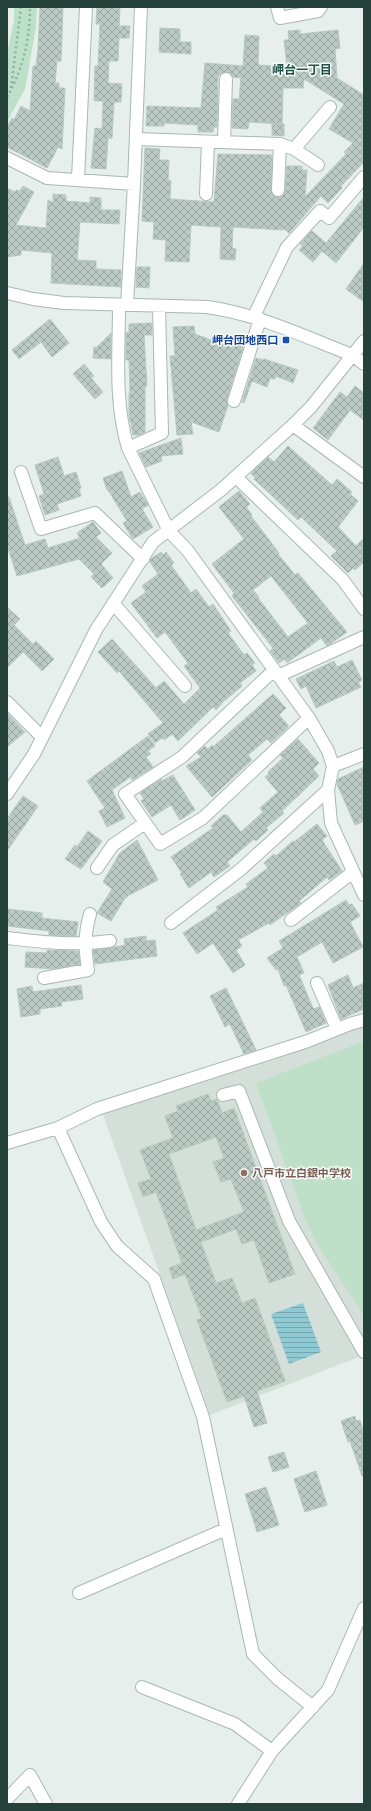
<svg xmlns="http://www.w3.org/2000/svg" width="371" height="1811" font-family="'Fira Sans','Noto Sans JP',sans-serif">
  <defs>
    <pattern id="water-rules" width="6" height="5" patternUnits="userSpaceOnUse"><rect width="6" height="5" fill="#8ec9d4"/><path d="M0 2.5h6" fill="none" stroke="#74a5ad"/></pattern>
    <pattern id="building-cross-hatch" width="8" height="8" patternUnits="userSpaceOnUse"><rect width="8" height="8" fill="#bbcac4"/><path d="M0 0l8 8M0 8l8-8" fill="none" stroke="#98a6a0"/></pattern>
  </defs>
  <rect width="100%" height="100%" fill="#e6efeb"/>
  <path fill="#d4dfda" d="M364,1026V1355L210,1415L102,1112L350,1029Z"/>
  <path fill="#bfe0c8" d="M14,7H37L36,27L25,89L7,122V54L14,20Z
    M364,1041V1315L317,1244L305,1219L256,1083Z"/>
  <path fill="url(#water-rules)" d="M303,1303L321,1352L289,1364L271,1314Z"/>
  <path fill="url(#building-cross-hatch)" stroke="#b8c9c2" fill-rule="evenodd" d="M40,7H63L61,61H57L55,83H59V88H65L62,149L58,147L47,168L7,147V127L12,118L14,120L21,106L30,111L33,66H36L38,49Z
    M97,7L120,8L119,26H130L129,38H119L118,61H109L108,83L122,84L121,102H114L112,138H108L106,169L91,168L95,128L102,129L103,101H94L95,66H98L100,24H96Z
    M160,28L180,29V42H191V54L159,52Z
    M300,30V34L338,30L340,48L335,49L337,78L364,95V162L341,186L342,188L328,203L321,196L289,233L283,228V230L233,227L232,248L236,249L235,260L220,259L221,227L191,225L189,262L165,261L166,240L153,239L154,222L142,221L145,148L160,149L159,160H169L168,180L171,181L170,199L214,202L218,154L272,155L271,190L272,194L277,197L282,196L285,191L287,166H302V170H307L305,197L346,154L344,152L353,143L329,129L344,104L304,79L303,88H283L282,124L249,122L248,129L232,128L233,99H239L241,78L233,77L230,73L227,72L222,73L218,76L217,127H214L213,132H198V125L164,123V126H146L147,106L201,108L205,63L243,66L245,35L259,36L258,65L287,67L284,40H289L288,31Z
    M272,124H284V136L272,135Z
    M23,186L34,192L16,225L46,228L48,200L53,203V194L66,195V201L90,203V197L101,198V210H120L119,224L80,222L77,260L96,261V269L121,270V287L51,283L52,253L21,250V255L7,257V188L15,192L16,190L20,191Z
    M364,197V227L336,263L322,251L313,262L299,250L303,246L300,244L312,231L326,243Z
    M364,263V302L346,289Z
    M137,267H150L149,288L136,287Z
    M50,319L69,343L52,357L41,342L19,359L12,350Z
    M152,323V335H144L147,386H145V432L139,435H133L129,415V393H130L129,360H126V332L129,333V324Z
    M194,326L195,334L230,347L232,340L244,344L227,399L228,406L219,432L191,422L193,434L177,435L170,356H175L173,327Z
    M111,333V359L93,358L94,347H97Z
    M256,358L263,360L264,359L298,370L293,383L276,376L275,379L270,378L267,387L252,381L244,403L242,402Z
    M84,364L94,376L91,378L103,392L95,399L73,374Z
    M355,386L364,393V420L350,410L328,440L313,428L340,392L347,397Z
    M181,438L183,454L161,456L162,461L146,467L139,453Z
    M288,446L332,485L337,479L352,492L350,494L358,501L338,527L356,546L364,538V562L355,570L353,568L348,573L331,556L337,551L301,517L298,520L254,479L255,477L251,474L254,470L268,457L274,462Z
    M58,457L64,476L76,472L81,488L79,489L81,496L57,504L59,510L45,515L39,496L44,494L35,465Z
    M122,471L131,497L140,492L148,505L142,509L153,527L133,539L123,523L127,521L108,490H107L103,478Z
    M239,491L250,504L246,507L252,515L251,516L279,553L278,554L295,575L298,573L347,632L327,646L321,638L287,663L285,659L279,663L270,651L273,648L232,596L234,593L212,564L244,539L219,507ZM271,576L308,623L288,637L258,598L259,597L253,590Z
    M7,497H9L25,545L45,539L48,548L80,538L77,533L93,522L101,533L96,537L112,553L101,564L113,578L102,588L91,577L94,574L79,559L17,576L7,545Z
    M161,552L163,555L166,552L174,563L171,565L191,593L196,589L209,607L213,604L231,631L228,633L244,655L247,653L255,663L252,665L256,671L240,683L242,686L223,702L216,710L213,707L178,741L172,734L164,740L162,738L155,743L148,734L163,723L119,671L117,673L98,652L112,639L156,688L164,681L184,704L200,688L184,666L188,663L165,632L157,638L131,603L146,592L142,586L158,574L150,562L151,559Z
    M7,607L20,619L14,625L33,644L36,641L54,659L42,671L23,652L7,668Z
    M352,660L362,680L358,682L361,687L316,708L306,686L301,689L296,679L334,661L337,667Z
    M273,694L286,708L279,715L288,725V727L271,743L267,739L248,755L252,760L212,797L186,766L201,757L197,753L205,746L208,749L212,745L213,747Z
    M7,713L25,732L7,747Z
    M148,736L155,746L148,751L151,754L146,757L153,767L132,780L130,777L112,790L125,818L107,827L99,811L105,808L87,781Z
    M298,739L319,763L313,769L319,776L282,811L284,813L266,828L268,830L256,841L254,839L227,862L230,866L214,877L211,872L189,888L180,874L182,873L171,857L213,828L211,826L223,815H227L241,832L263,812L260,808L278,792L265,777L269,774L268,772L283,758L280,755Z
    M364,767V821L355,825L337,784L338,779Z
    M173,775L195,810L180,820L171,805L152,817L141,801L144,799L140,793L161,779L162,781Z
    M23,796L38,806L7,851V819Z
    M317,824L327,836L322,840L342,871L329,880L327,877L299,901L301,903L270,925L269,923L238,940L242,946L236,950L245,965L233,973L213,943L197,954L183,933L218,910L216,907L248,887L246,884L268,868L264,863L274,854L276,856L293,841L294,842Z
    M88,831L102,841L81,869L65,859L75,845L77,847Z
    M137,840L158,880L129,895L126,898H125L111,921L97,913L112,889L103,882L120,853Z
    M346,900L349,905L352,904L360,916L350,922L363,947L333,963L322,942L297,957L304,973L299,975L313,1008L314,1009L319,1007L326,1023L306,1032L286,985L284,986L278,969L276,970L267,958L283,948L279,941Z
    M7,909L42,913V918L78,922L76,936L49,935V931L7,926Z
    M146,936V941L155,940L157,956L95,964L93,950L111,948L125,945L124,939Z
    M47,950L78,951L80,964L53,969L25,967L26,952L47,953Z
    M348,975L353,988L364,983V1009L341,1019L328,985Z
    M81,985L83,999L61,1002L62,1006L40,1009V1014L21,1017L17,989L32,986L33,992Z
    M226,988L244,1025L256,1050L244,1054L230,1024L225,1027L210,996Z
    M208,1094L211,1101L217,1099L222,1113L234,1108L295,1274L269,1283L254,1240L242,1244L236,1229L201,1242L216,1283L232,1278L242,1303L255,1298L285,1381L257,1391L267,1423L254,1427L244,1396L227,1402L197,1320L202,1318L185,1274L173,1279L169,1268L182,1263L156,1192L143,1197L138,1183L151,1179L140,1150L173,1138L165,1116L178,1111L176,1106ZM216,1137L224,1158L213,1162L221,1182L231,1179L244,1212L196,1230L169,1154Z
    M355,1416L356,1421L360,1420L364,1434V1476H362L350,1441L348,1442L341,1421Z
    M284,1452L289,1467L273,1472L268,1457Z
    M316,1471L327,1505L305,1512L294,1479Z
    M266,1487L279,1525L257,1532L245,1494Z"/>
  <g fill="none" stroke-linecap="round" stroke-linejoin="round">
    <defs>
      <path id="minor" d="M277,7L280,18L318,11L321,7
        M136,139L280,144L294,149L318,165
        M224,142L226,79
        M294,149L330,107
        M7,158L47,178L134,184
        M78,179L86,7
        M278,190L280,144
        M206,194L208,142
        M7,293L33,299L64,303L207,307C258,314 305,337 352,355L364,364
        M119,305C119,353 114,402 128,448L169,531L188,551L309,718L328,751L333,766L328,790L331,823L364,895
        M127,305L134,184L141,7
        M254,316L287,247L320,211L329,218L364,177
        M234,401L260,319
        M293,425L364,477
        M128,448L162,433L159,306
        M21,472L41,529L95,513L143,559
        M236,477L343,580L364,609
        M113,603L185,686
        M274,670L182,757L125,794L160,844L203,818L309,718
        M278,676L364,637
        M7,702L42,737
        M333,766L364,754
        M7,794L34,754L96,630L153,542L221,490L293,425L311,407L364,341
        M97,868L113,845L145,823
        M291,920L353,872
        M171,923L240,870L328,790
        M7,938C43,942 74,946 110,941
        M44,978L88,970C85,949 84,935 90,914
        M317,983L337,1029
        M223,1095L239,1091L289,1221L364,1352
        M58,1128L101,1222L117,1246L154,1279L203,1417L253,1654L278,1679L313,1707
        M7,1143L58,1128L97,1109L308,1041L350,1024L364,1020
        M79,1593L226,1529
        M142,1687L235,1724L272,1751
        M7,1799L30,1775L46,1804
        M238,1804L272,1751L328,1690L364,1608"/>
    </defs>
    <use href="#minor" stroke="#a8b8b2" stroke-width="14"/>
    <path stroke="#86b3a5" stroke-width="2.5" stroke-dasharray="2 3" stroke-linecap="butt" d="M11,88L21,7
      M7,97C23,69 30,39 30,7"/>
    <use href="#minor" stroke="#fff" stroke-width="12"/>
  </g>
  <rect fill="#1a4fb4" stroke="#f7fbf9" stroke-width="1.5" x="282" y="336" width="8" height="8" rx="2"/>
  <circle fill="#8d6e63" stroke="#f7fbf9" stroke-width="1.5" cx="244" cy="1173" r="4"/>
  <g text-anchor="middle" stroke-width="3" stroke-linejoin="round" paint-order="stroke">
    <g font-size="11" font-weight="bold" fill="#164399" stroke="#f7fbf9" text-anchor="end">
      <text x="278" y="344">岬台団地西口</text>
    </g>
    <g font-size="11" font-weight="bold" fill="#785e54" stroke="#f7fbf9" text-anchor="start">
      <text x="252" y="1177">八戸市立白銀中学校</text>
    </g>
    <g font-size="12" font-weight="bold" fill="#1f5548" stroke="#f7fbf9">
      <text x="302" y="74">岬台一丁目</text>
    </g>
  </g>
  <rect width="371" height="1811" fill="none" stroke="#24423a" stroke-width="16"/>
</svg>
